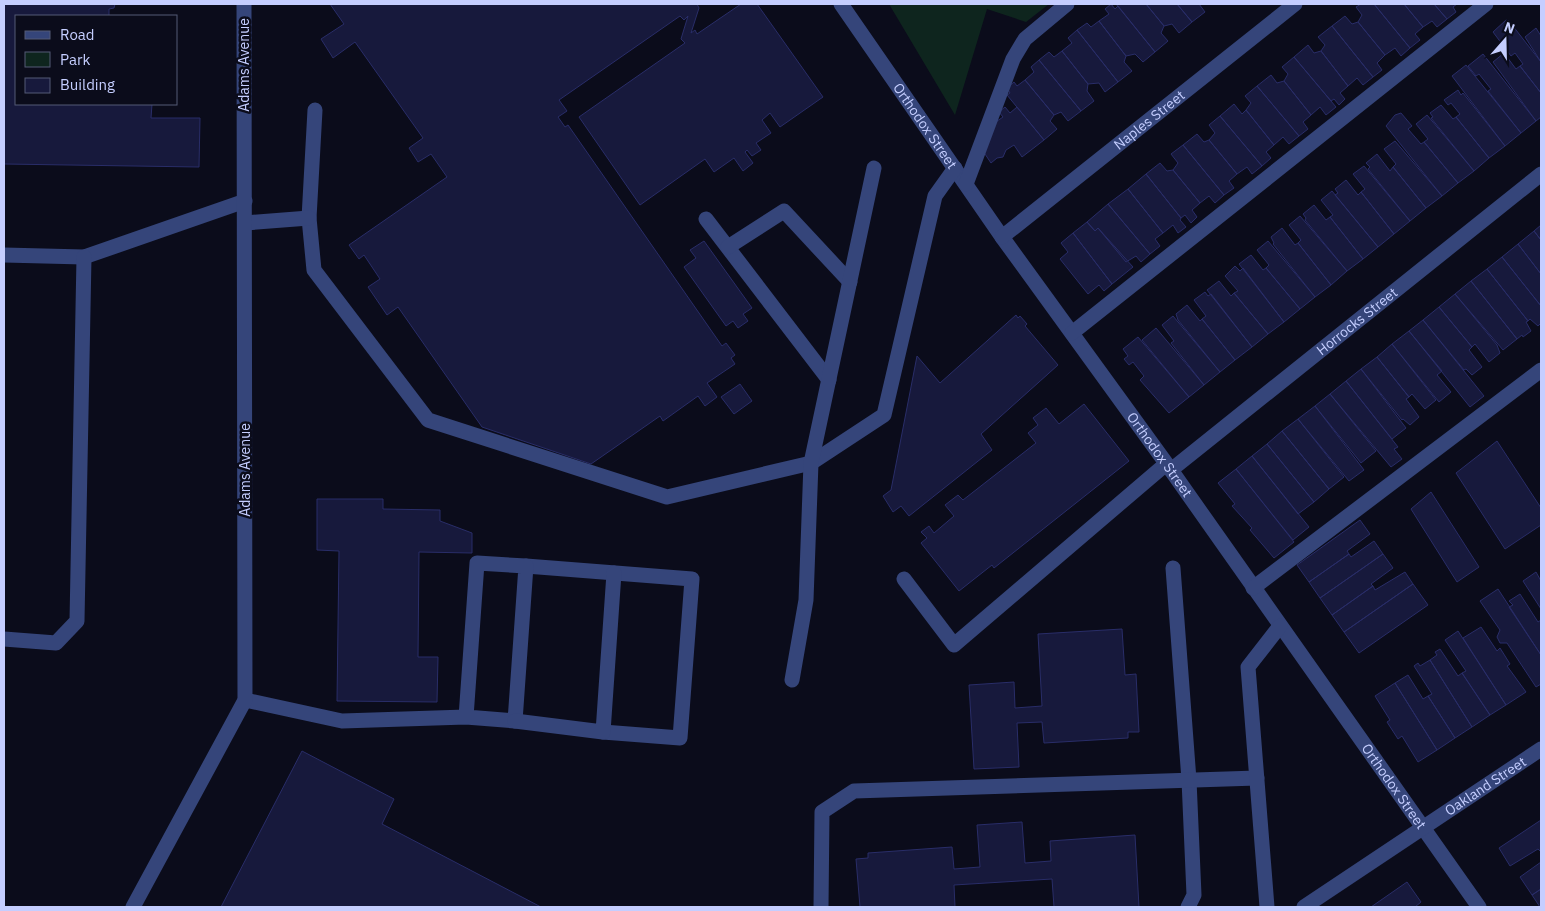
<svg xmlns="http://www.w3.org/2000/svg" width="1545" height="911" font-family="'IBM Plex Sans',sans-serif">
  <rect width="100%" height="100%" fill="#0b0c1b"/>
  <path fill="#0e251e" d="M889,4H1049L1026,22L987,9L955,115Z"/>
  <path fill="#17193c" stroke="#292d68" d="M4,4H115L114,8L109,9V16H16V104H152L151,118H200L199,167L4,164Z
    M330,4H697L699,8L691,33L695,30L697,34L741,4H757L823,97L780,127L770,113L762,120L771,133L756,143L761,150L752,156L747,150L745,152L753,163L743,171L734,158L714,172L705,159L640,205L579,117L685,43L681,39L688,16L684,20L680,16L559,100L567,111L558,117L565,127L568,125L722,346L726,343L735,355L731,358L735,364L707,383L717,397L705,406L698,396L663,421L660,416L591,464L482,427L398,307L387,315L368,287L380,279L364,255L359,259L349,245L447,177L431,154L418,162L409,148L423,138L355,42L333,58L321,39L344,24Z
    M1111,4L1115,9L1118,6L1155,52L1143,62L1135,54L1126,56L1099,21L1109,14L1105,9Z
    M1116,4H1146L1164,26L1161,33L1168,41L1155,52Z
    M1146,4H1177L1192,22L1179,33L1172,24L1164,26Z
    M1177,4H1199L1205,12L1192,22Z
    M1361,4H1374L1410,48L1401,56L1395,48L1385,55L1358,22L1362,15L1356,7Z
    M1374,4H1404L1423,27L1415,34L1420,40L1410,48Z
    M1404,4H1434L1447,19L1437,27L1432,21L1423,27Z
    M1434,4H1457L1453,7L1456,12L1447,19Z
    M1345,16L1352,24L1358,22L1385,55L1377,63L1382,70L1373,77L1332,26Z
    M1506,20L1509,21L1541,62V93L1520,66L1523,64L1515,53L1511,56L1493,32Z
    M1099,21L1126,56L1124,62L1132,71L1118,82L1077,30L1087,23L1091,27Z
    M1332,26L1373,77L1363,85L1357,78L1348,86L1321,51L1325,45L1318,37Z
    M1536,28L1541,36V62L1525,37Z
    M1077,30L1118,82L1105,92L1099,83L1088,84L1062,51L1072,43L1068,38Z
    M1308,45L1314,53L1321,51L1348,86L1340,93L1345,99L1339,105L1334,99L1331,101L1294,57Z
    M1062,51L1088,84L1087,91L1094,101L1081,111L1039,60L1049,52L1054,57Z
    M1504,53L1516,69L1520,66L1541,93V117L1536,121L1493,62Z
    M1483,54L1536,121L1521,133L1488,91L1491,89L1479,74L1476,76L1468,66Z
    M1294,57L1336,107L1326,115L1320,107L1311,115L1284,81L1288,74L1282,67Z
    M1039,60L1081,111L1068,121L1061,112L1054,115L1025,80L1034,72L1031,67Z
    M1466,65L1521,133L1505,146L1452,76Z
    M1271,75L1277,83L1284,81L1311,115L1303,122L1308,129L1299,136L1257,86Z
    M1025,80L1054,115L1050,121L1057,129L1044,140L1007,95L1010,93L1007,88L1014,82L1017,86Z
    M1257,86L1299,136L1289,144L1283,137L1274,145L1246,110L1251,103L1245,96Z
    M1458,90L1461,95L1463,93L1505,146L1489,158L1456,117L1460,114L1451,103L1448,105L1444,100Z
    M1234,104L1242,114L1246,110L1274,145L1266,152L1271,158L1262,166L1220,116Z
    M1441,105L1453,119L1456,117L1489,158L1474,171L1431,118L1433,117L1430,113Z
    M1005,107L1010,113L1017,107L1044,140L1022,157L1014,145L1006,150L1003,157L997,158L991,163L981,148L990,126L1003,117L999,112Z
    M1401,113L1412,126L1408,129L1421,144L1424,142L1458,183L1442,196L1386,126L1395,115Z
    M1427,115L1474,171L1458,183L1424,142L1428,139L1416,124Z
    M1220,116L1262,166L1252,174L1247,167L1237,174L1209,140L1215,133L1209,125Z
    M1197,134L1204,142L1209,140L1237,174L1229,181L1234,188L1224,195L1183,145Z
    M1395,141L1442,196L1426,208L1393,167L1396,164L1384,149Z
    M1183,145L1224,195L1215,203L1209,196L1200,203L1173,170L1178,163L1171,154Z
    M1377,154L1390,171L1393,167L1426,208L1410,221L1368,169L1370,167L1366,163Z
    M1160,163L1167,171L1173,170L1200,203L1192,210L1197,217L1191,223L1185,215L1181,218L1146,174Z
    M1364,166L1410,221L1394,234L1361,192L1365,189L1353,174Z
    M1146,174L1181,218L1180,220L1186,227L1178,233L1173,225L1163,233L1128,189Z
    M1346,180L1358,195L1361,192L1394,234L1378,247L1335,195L1338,193L1335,189Z
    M1128,189L1163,233L1155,239L1160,246L1150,254L1108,204Z
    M1332,191L1378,247L1363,259L1330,217L1333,215L1321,200Z
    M1108,204L1150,254L1141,262L1136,256L1126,262L1098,228L1095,231L1087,222Z
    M1314,205L1326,220L1330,217L1363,259L1347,271L1305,220L1306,218L1303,214Z
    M1300,216L1347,271L1331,285L1298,243L1301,240L1289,225Z
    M1087,222L1095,231L1098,228L1133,267L1112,284L1073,233Z
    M1541,225V240L1534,231Z
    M1282,228L1295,245L1298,243L1331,285L1315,297L1273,244L1274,243L1271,237Z
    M1534,231L1541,240V274L1518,244Z
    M1073,233L1112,284L1104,291L1099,285L1088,294L1060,259L1068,252L1061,243Z
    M704,241L752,308L743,314L748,321L738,328L733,321L726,326L684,267L696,258L690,250Z
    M1268,241L1315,297L1300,309L1266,268L1269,265L1257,250Z
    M1518,244L1541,274V306L1502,257Z
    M1251,255L1263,270L1266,268L1300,309L1284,322L1239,264Z
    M1502,257L1541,306V323L1538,326L1530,319L1528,321L1487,269Z
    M1235,266L1240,271L1243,268L1284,322L1268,334L1234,293L1238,291L1225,276Z
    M1487,269L1528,321L1526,322L1531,331L1523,337L1522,335L1517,339L1471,281Z
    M1219,281L1231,296L1234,293L1268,334L1252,347L1207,290Z
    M1471,281L1517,339L1503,350L1455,294Z
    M1205,292L1208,296L1211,294L1252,347L1235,360L1202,319L1206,316L1194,300Z
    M1455,294L1497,345L1500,353L1489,362L1475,344L1472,347L1439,307Z
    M1187,305L1200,321L1202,319L1235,360L1220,372L1178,320L1176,314Z
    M1439,307L1472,347L1469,350L1482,367L1472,375L1466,369L1464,370L1423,320Z
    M1016,315L1018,318L1020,316L1027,324L1025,326L1058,365L981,434L992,450L909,516L901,506L893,512L883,496L891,490L917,356L940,383Z
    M1173,316L1220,372L1204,385L1171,343L1174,341L1162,325Z
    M1423,320L1484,396L1470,407L1409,331Z
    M1156,328L1204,385L1189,397L1142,340Z
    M1409,331L1442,371L1437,375L1451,392L1439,402L1392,344Z
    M1138,337L1189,397L1169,413L1140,380L1144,376L1133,362L1129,365L1124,359L1128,356L1123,349Z
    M1392,344L1436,400L1425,409L1412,394L1409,397L1377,357Z
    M1377,357L1409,397L1406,399L1419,417L1410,425L1403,419L1402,420L1361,369Z
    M1361,369L1406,428L1392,439L1346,381Z
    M1346,381L1398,447L1394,449L1402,459L1391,467L1330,394Z
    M740,384L752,401L734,414L721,397Z
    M1330,394L1376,451L1361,463L1315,406Z
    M1084,404L1129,461L994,568L992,565L959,591L921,543L927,538L921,532L929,526L934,533L954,516L945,505L958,495L963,500L1036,443L1028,433L1038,425L1033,418L1046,408L1059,424Z
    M1315,406L1364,470L1349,481L1298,419Z
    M1298,419L1344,477L1329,489L1282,431Z
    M1282,431L1329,489L1314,502L1267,444Z
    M1497,441L1541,508V525L1505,549L1456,473Z
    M1267,444L1314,502L1298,514L1252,456Z
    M1252,456L1309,527L1293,540L1236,469Z
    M1236,469L1294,542L1274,558L1250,530L1252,528L1232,506L1235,504L1218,483Z
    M1431,492L1479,567L1457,582L1411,509Z
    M317,499H383V509L440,510V521L472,533V553L419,552L418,657H438L437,702L337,701L339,551L317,550Z
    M1360,520L1370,534L1347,551L1349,554L1309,582L1297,565Z
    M1374,541L1383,554L1320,598L1309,582L1349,554L1351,557Z
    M1383,554L1393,568L1371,584L1373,586L1332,615L1320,598Z
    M1405,572L1413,584L1344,632L1332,615L1373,586L1375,590Z
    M1536,572L1541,581V609L1523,581Z
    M1413,584L1428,605L1359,653L1344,632Z
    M1498,589L1541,655V684L1536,687L1507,643H1500L1497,637L1500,630L1480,601Z
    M1520,594L1538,622L1541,620V655L1509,607L1513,605L1509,601Z
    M1481,627L1497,651L1500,648L1510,664L1507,666L1526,692L1506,705L1463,638Z
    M1122,629L1125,675L1136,674L1139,732H1128V738L1044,743L1042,722L1017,723L1019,767L974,769L969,685L1014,682L1015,708L1042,706L1038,634Z
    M1458,631L1506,705L1490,715L1462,673L1466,671L1445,640Z
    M1440,649L1458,676L1462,673L1490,715L1472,727L1430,660L1437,655L1435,652Z
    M1430,660L1472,727L1455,738L1428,696L1432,694L1414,666L1418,663L1420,666Z
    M1408,675L1423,699L1428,696L1455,738L1437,750L1395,683Z
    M1395,683L1437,750L1418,762L1402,736L1398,739L1387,722L1390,720L1375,696Z
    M302,751L394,799L382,824L541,907H221Z
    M1541,820V852L1538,849L1510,866L1499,848Z
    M1022,822L1025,863L1051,861L1050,841L1135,835L1139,907H1054L1052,879L954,885L955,907H860L856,859L868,858V853L952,847L954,869L980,867L977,825Z
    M1541,862V889L1532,895L1520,877Z
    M1407,882L1421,902L1415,907H1371Z
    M1541,889V907H1540L1532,895Z"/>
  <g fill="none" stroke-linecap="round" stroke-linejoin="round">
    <g stroke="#35457a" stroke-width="15">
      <path id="s1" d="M841,4L1002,237L1171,470L1479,907"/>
      <path d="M315,110L309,218L314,270L428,420L667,497L811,463L884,415L935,196L955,168"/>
      <path d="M966,184L1013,59L1025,39L1067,4"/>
      <path d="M706,219L829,380"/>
      <path d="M245,223L309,218"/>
      <path id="s2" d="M1002,237L1295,4"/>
      <path d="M728,247L784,211L850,282"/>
      <path d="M4,255L84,257L245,201"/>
      <path d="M1072,333L1486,4"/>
      <path id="s3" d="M1171,470L1541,174"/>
      <path d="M526,566L692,579L680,738L603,732"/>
      <path d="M1173,568L1189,780L1194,895L1188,907"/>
      <path d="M904,579L954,645L1166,464"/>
      <path d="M1253,588L1541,370"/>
      <path d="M4,639L56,643L77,621L84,257"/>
      <path d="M792,680L806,600L811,463L874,168"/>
      <path d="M245,700L342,721L466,717L477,563L526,566L515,721L466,717"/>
      <path d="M515,721L603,732L614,573"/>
      <path d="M133,907L245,700L244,4"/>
      <path d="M821,907L822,812L854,791L1257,778"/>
      <path d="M1267,907L1248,667L1280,626"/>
      <path id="s4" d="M1304,907L1541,749"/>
    </g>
  </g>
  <g text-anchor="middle" stroke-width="5" stroke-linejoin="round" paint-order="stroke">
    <g font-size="14" fill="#c5ceff" stroke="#0b0c1b">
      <text transform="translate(244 65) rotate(-90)" y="5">Adams Avenue</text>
      <text dy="5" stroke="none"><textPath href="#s2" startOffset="188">Naples Street</textPath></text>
      <text dy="5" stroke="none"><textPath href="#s1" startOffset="148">Orthodox Street</textPath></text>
      <text dy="5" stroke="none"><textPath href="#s3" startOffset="238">Horrocks Street</textPath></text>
      <text dy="5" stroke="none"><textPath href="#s1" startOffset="552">Orthodox Street</textPath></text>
      <text transform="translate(245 470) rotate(-90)" y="5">Adams Avenue</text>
      <text dy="5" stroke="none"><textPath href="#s4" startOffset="218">Oakland Street</textPath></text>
      <text dy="5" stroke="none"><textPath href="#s1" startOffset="958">Orthodox Street</textPath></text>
    </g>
  </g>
  <rect width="1545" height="911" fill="none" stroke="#c5ceff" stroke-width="10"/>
  <rect x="15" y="15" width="162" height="90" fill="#0b0c1b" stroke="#555a76"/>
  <rect x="25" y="31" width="25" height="8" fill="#35457a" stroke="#555a76"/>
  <text x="60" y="40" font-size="15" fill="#c5ceff">Road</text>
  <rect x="25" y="52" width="25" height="15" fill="#0e251e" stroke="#555a76"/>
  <text x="60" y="65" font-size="15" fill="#c5ceff">Park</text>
  <rect x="25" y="78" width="25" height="15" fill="#17193c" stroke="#555a76"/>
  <text x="60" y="90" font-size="15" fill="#c5ceff">Building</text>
  <g transform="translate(1505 40) rotate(20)" stroke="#0b0c1b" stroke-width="4" paint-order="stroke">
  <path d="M0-4L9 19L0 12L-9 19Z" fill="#c5ceff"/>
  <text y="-8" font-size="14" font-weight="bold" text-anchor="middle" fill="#c5ceff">N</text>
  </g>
</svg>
